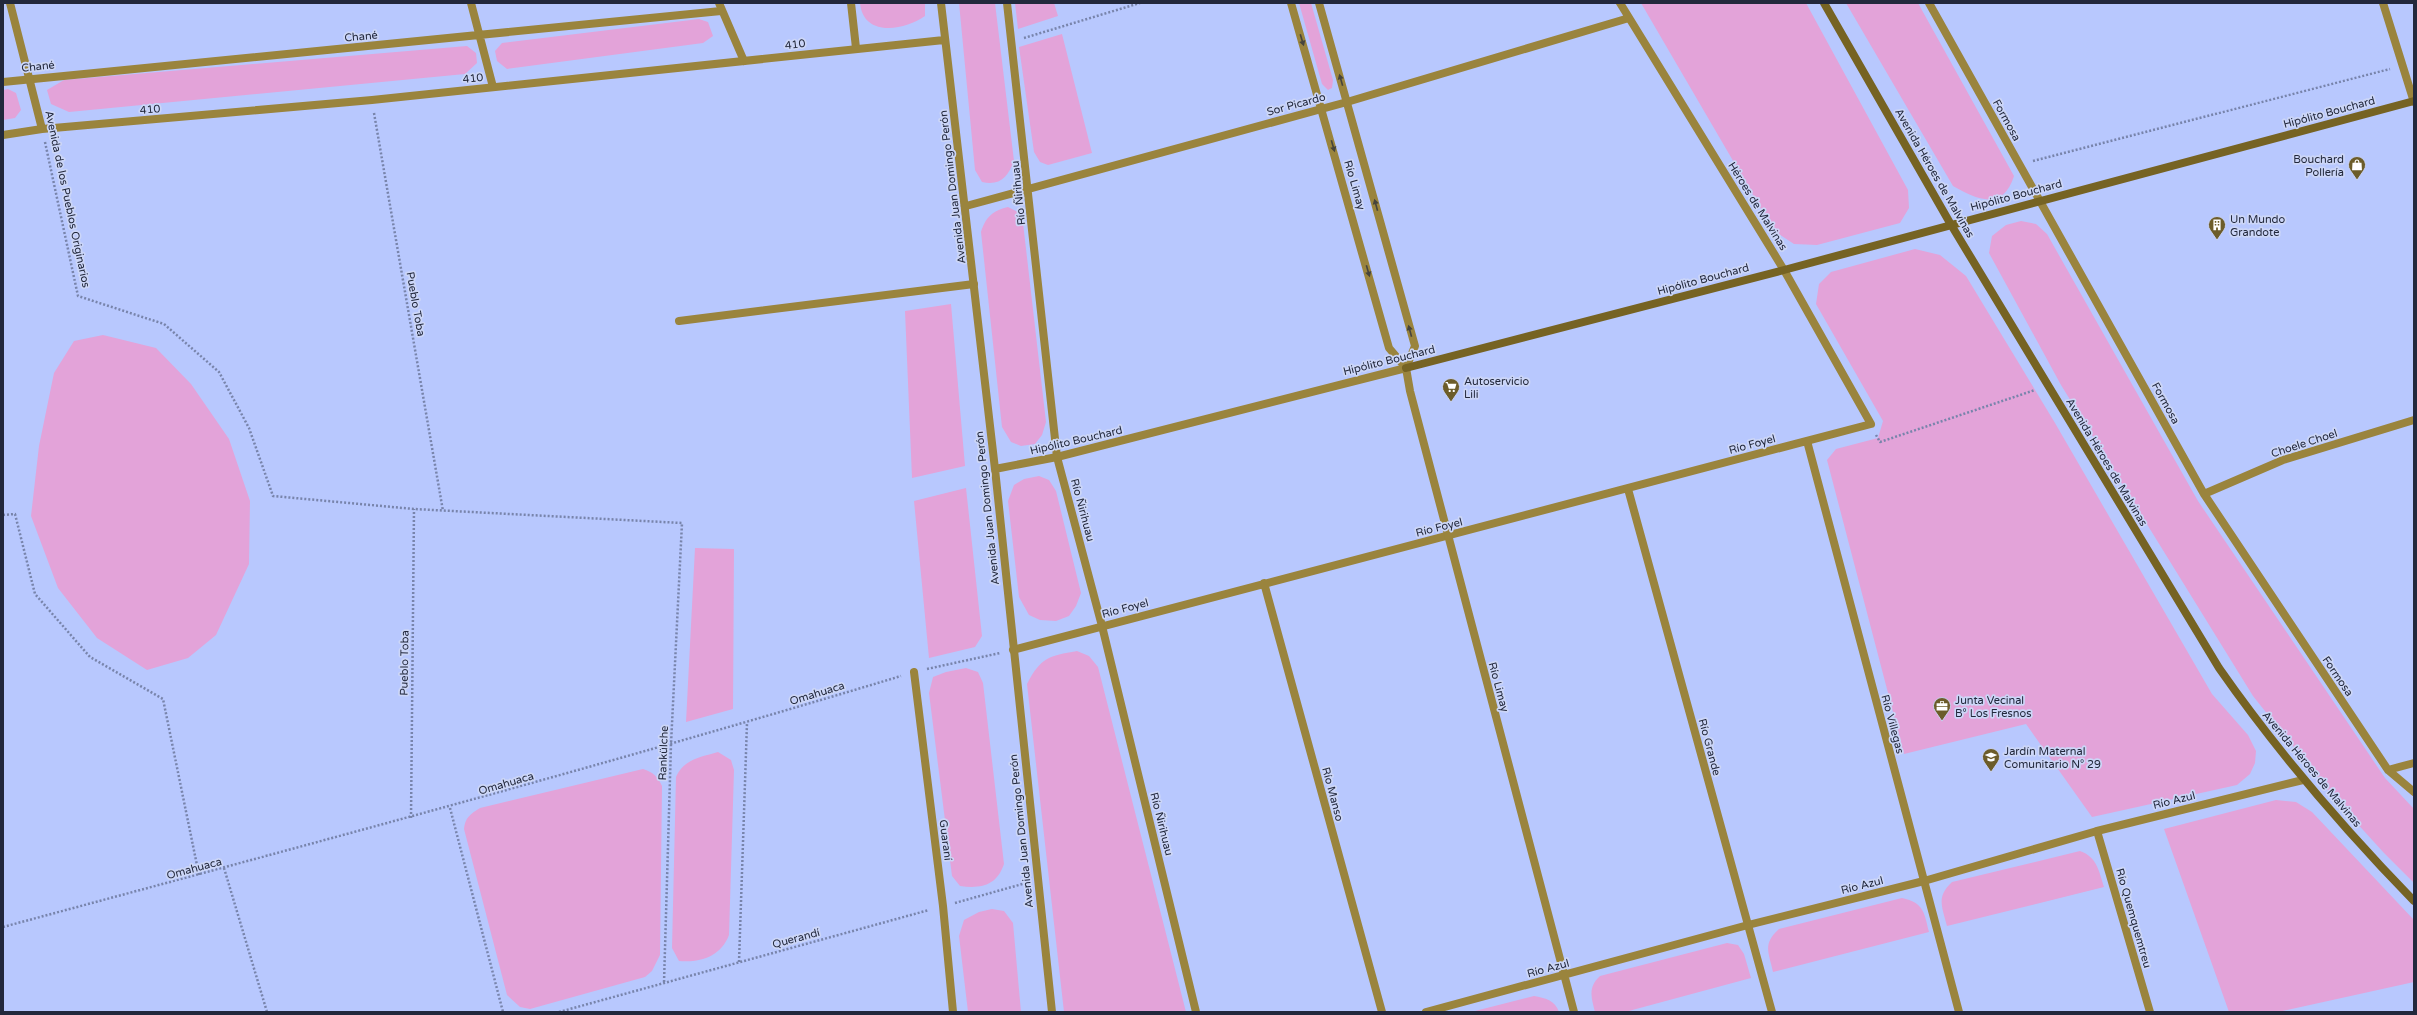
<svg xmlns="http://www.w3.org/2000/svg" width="2417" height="1015" font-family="'Varela Round',sans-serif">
  <rect width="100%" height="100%" fill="#b8c8fe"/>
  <path fill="#e3a3d9" d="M860,3H925V16C904,31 863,37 860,3Z
    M959,3H995L1014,161C1008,177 1000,186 982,182L975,170Z
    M1015,3H1054L1058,16L1018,29Z
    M1299,3H1311L1333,80L1332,88L1328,90L1322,84Z
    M1641,3H1806L1908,190L1909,208L1900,223L1817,245L1794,244L1774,231Z
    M1846,3H1918L2014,176C2003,211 1977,200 1953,186Z
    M699,19L708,22L713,36L703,43L507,69L497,61L495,51L502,43Z
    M1062,34L1092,153L1048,165L1040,162L1034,152L1019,47Z
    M467,46L476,53L477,63L465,74L69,112L51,104L47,90L64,80Z
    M8,89L16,93L21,110L15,118L3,120V90Z
    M1008,207L1018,212L1023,223L1046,422L1042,435L1035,444L1021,446L1011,442L1002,427L981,232C986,217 992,211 1008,207Z
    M2021,221L2036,224L2047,234L2198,501L2385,778L2414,809V883L2384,853L2334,798L2253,696L2061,385L1989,253L1992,236L2006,225Z
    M1915,249L1940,255L1966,276L2055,423L2212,694L2248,735L2256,751L2255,763L2250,774L2237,785L2092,817L2026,724L1904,754L1827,460L1836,449L1878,438L1883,421L1816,304L1819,284L1831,272Z
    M951,304L965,466L912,478L905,311Z
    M103,335L156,348L191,384L229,439L250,501L249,564L216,635L188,658L147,670L97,638L58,588L31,516L39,446L54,373L74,341Z
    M1039,476L1049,480L1056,491L1081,593L1076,606L1069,616L1056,621L1040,620L1029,615L1019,597L1008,501L1014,485L1024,479Z
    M966,488L982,636L975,647L929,658L914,501Z
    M695,548L734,549L733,709L686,722Z
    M1077,651L1089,656L1098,667L1186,1012H1064L1027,684C1041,657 1049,656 1077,651Z
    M966,668L978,672L983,683L1004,864C997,885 982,889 960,886L952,876L929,693L933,677L946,672Z
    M718,752L731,760L734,770L729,935C721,956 701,963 679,961L672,948L676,777C684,759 701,757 718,752Z
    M643,769C653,772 658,777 662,786L660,955L652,971L645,977L530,1009L520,1007L507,995L464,829C465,818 470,814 480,808Z
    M2276,800L2296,802L2312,812L2414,920V982L2278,1012H2229L2164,829Z
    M2080,851C2097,857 2099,871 2104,887L1947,926C1942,906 1936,897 1952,882Z
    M1902,898C1924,903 1924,912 1929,932L1773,972C1769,953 1762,944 1779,929Z
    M992,909L1004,911L1013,923L1021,1012H968L959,936L964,920L979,912Z
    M1727,943L1738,945L1744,954L1751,978L1625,1012H1595C1591,997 1588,987 1600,976Z
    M1534,996C1545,998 1555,1000 1559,1012H1471Z"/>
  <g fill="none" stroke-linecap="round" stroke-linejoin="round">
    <path stroke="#7884ab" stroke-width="2.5" stroke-dasharray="2 2" stroke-linecap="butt" d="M1024,38L1140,3
      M374,113L443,511
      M45,142L78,296L164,324L219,372L249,428L273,496L414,509L682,523L671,744L664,983
      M2033,161L2390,69
      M1876,435L1880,442L2035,390
      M3,515L15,514L35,594L90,657L163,699L199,875
      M927,669L1000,653
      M450,808L503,1012
      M411,818L414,509
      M224,868L267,1012
      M955,903L1026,883
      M3,927C303,846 603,766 901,676
      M739,962L747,723
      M559,1012L929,910"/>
    <path stroke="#9a843d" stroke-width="8" d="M679,321L974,284"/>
    <path stroke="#9a843d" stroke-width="8" d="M471,3L493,87
      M719,3L744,61
      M851,3L856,48
      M1007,3L1057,457L1102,626L1196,1012
      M1929,3L2204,494L2388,770L2414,792
      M2383,3L2414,102
      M3,82L721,11
      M966,206L1347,102L1629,18
      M1807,441L1959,1012
      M1628,489L1772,1012
      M2204,494L2283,460L2414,420
      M1264,583L1382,1012
      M1013,650L1871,424L1784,270L1620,3
      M914,672L943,906L953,1012
      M2388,770L2414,763
      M2097,831L2150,1012"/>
    <path stroke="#9a843d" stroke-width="8" d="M10,3L42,129
      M941,3L995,469L1052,1012
      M1291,3L1389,348L1406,368
      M1319,3L1415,346L1406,368L1410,391L1574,1012
      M3,135L42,129L372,100L944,40
      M995,469L1057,457L1406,368
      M1426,1012L1748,925L1924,881L2097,831L2303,780"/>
    <path stroke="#766323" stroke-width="8" d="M1824,3L1950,223L2219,668C2277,751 2343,828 2414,901
      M1406,368L1784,270L2414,101"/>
  </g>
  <defs><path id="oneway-solid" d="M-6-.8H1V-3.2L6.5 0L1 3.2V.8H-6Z"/></defs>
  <g fill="#46443c">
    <use href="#oneway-solid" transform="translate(1302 40) rotate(73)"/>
    <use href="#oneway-solid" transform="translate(1341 80) rotate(-106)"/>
    <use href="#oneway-solid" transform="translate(1333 146) rotate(74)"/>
    <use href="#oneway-solid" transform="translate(1376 205) rotate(-105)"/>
    <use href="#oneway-solid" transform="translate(1368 271) rotate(74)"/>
    <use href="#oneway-solid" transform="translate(1410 331) rotate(-105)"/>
  </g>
  <defs>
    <symbol id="shop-pin" viewBox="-11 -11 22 30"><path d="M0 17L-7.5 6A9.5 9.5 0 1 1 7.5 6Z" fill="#6c5c2a" stroke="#ccd6f7"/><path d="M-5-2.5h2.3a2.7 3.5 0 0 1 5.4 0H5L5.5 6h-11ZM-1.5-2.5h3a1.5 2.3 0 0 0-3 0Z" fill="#fff"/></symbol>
    <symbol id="building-pin" viewBox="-11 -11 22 30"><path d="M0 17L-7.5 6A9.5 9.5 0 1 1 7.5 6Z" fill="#6c5c2a" stroke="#ccd6f7"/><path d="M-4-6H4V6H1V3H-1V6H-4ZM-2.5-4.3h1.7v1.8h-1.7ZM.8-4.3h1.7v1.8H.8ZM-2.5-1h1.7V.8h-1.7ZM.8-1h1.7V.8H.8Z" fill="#fff"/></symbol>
    <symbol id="supermarket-pin" viewBox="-11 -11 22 30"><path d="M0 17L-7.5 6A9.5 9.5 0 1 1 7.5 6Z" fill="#6c5c2a" stroke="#ccd6f7"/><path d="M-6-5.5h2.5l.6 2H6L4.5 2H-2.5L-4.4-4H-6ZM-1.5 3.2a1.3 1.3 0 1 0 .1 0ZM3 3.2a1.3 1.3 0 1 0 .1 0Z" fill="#fff"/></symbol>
    <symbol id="office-pin" viewBox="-11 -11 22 30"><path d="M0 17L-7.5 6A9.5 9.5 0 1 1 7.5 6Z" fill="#6c5c2a" stroke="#ccd6f7"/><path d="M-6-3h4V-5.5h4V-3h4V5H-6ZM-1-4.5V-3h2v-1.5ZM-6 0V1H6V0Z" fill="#fff"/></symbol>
    <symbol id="school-pin" viewBox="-11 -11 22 30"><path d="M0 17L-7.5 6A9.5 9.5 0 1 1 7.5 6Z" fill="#6c5c2a" stroke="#ccd6f7"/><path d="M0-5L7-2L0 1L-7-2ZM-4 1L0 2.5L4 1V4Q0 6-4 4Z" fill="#fff"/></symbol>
  </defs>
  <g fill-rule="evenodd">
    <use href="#shop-pin" x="2347" y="155" width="20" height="27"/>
    <use href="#building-pin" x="2207" y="215" width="20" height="27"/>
    <use href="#supermarket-pin" x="1441" y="377" width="20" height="27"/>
    <use href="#office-pin" x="1932" y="696" width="20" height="27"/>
    <use href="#school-pin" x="1981" y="747" width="20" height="27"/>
  </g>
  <g text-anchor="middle" stroke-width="3.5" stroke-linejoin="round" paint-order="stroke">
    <g font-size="11" fill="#22283c" stroke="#ccd6f7">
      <text transform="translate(361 36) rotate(-5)" y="4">Chané</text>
      <text transform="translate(795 44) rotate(-7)" y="4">410</text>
      <text transform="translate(38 66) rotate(-6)" y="4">Chané</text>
      <text transform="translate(473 78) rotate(-6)" y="4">410</text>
      <text transform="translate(1296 104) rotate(-15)" y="4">Sor Picardo</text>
      <text transform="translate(150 109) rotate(-5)" y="4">410</text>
      <text transform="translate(2329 112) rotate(-15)" y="4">Hipólito Bouchard</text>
      <text transform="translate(2007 120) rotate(61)" y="4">Formosa</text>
      <text transform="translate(1935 173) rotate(60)" y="4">Avenida Héroes de Malvinas</text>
      <text transform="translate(1355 185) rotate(74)" y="4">Río Limay</text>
      <text transform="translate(952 187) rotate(-97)" y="4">Avenida Juan Domingo Perón</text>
      <text transform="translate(1018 193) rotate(-96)" y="4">Río Ñirihuau</text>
      <text transform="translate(2016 195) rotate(-15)" y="4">Hipólito Bouchard</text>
      <text transform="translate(68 199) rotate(78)" y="4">Avenida de los Pueblos Originarios</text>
      <text transform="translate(1758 206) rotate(58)" y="4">Héroes de Malvinas</text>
      <text transform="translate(1703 279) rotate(-15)" y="4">Hipólito Bouchard</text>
      <text transform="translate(416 304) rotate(80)" y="4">Pueblo Toba</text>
      <text transform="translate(1389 360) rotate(-14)" y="4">Hipólito Bouchard</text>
      <text transform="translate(2166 403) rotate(61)" y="4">Formosa</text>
      <text transform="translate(1076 440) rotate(-13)" y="4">Hipólito Bouchard</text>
      <text transform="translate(2304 443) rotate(-18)" y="4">Choele Choel</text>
      <text transform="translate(1752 444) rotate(-15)" y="4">Río Foyel</text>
      <text transform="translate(2107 462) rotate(59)" y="4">Avenida Héroes de Malvinas</text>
      <text transform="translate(987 508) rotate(-96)" y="4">Avenida Juan Domingo Perón</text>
      <text transform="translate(1083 510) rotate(75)" y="4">Río Ñirihuau</text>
      <text transform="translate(1439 527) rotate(-14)" y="4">Río Foyel</text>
      <text transform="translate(1125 608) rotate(-15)" y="4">Río Foyel</text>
      <text transform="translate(404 663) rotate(-89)" y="4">Pueblo Toba</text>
      <text transform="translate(2338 676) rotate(56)" y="4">Formosa</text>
      <text transform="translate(1499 687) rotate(75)" y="4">Río Limay</text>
      <text transform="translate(817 693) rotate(-17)" y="4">Omahuaca</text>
      <text transform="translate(1893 724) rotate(75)" y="4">Río Villegas</text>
      <text transform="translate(1710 747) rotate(75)" y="4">Río Grande</text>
      <text transform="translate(663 753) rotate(-88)" y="4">Rankülche</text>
      <text transform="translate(2312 769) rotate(50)" y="4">Avenida Héroes de Malvinas</text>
      <text transform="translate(506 783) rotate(-16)" y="4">Omahuaca</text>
      <text transform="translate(1333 794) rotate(75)" y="4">Río Manso</text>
      <text transform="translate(2174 800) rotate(-14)" y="4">Río Azul</text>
      <text transform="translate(1162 824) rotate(76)" y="4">Río Ñirihuau</text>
      <text transform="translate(1021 831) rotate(-96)" y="4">Avenida Juan Domingo Perón</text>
      <text transform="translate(946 840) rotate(83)" y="4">Guaraní</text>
      <text transform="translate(194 868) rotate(-15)" y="4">Omahuaca</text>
      <text transform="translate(1862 885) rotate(-14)" y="4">Río Azul</text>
      <text transform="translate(2134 918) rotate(74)" y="4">Río Quemquemtreu</text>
      <text transform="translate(796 938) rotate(-15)" y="4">Querandí</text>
      <text transform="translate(1548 968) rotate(-15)" y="4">Río Azul</text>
    </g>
    <g font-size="11" fill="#22283c" stroke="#ccd6f7" text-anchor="start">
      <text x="2344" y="163" text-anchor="end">Bouchard<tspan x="2344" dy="13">Pollería</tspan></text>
      <text x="2230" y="223">Un Mundo<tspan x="2230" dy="13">Grandote</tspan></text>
      <text x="1464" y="385">Autoservicio<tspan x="1464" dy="13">Lili</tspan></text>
      <text x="1955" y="704">Junta Vecinal<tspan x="1955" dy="13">B° Los Fresnos</tspan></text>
      <text x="2004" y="755">Jardín Maternal<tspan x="2004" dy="13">Comunitario N° 29</tspan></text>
    </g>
  </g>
  <rect width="2417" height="1015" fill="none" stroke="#22283c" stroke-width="8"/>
</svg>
